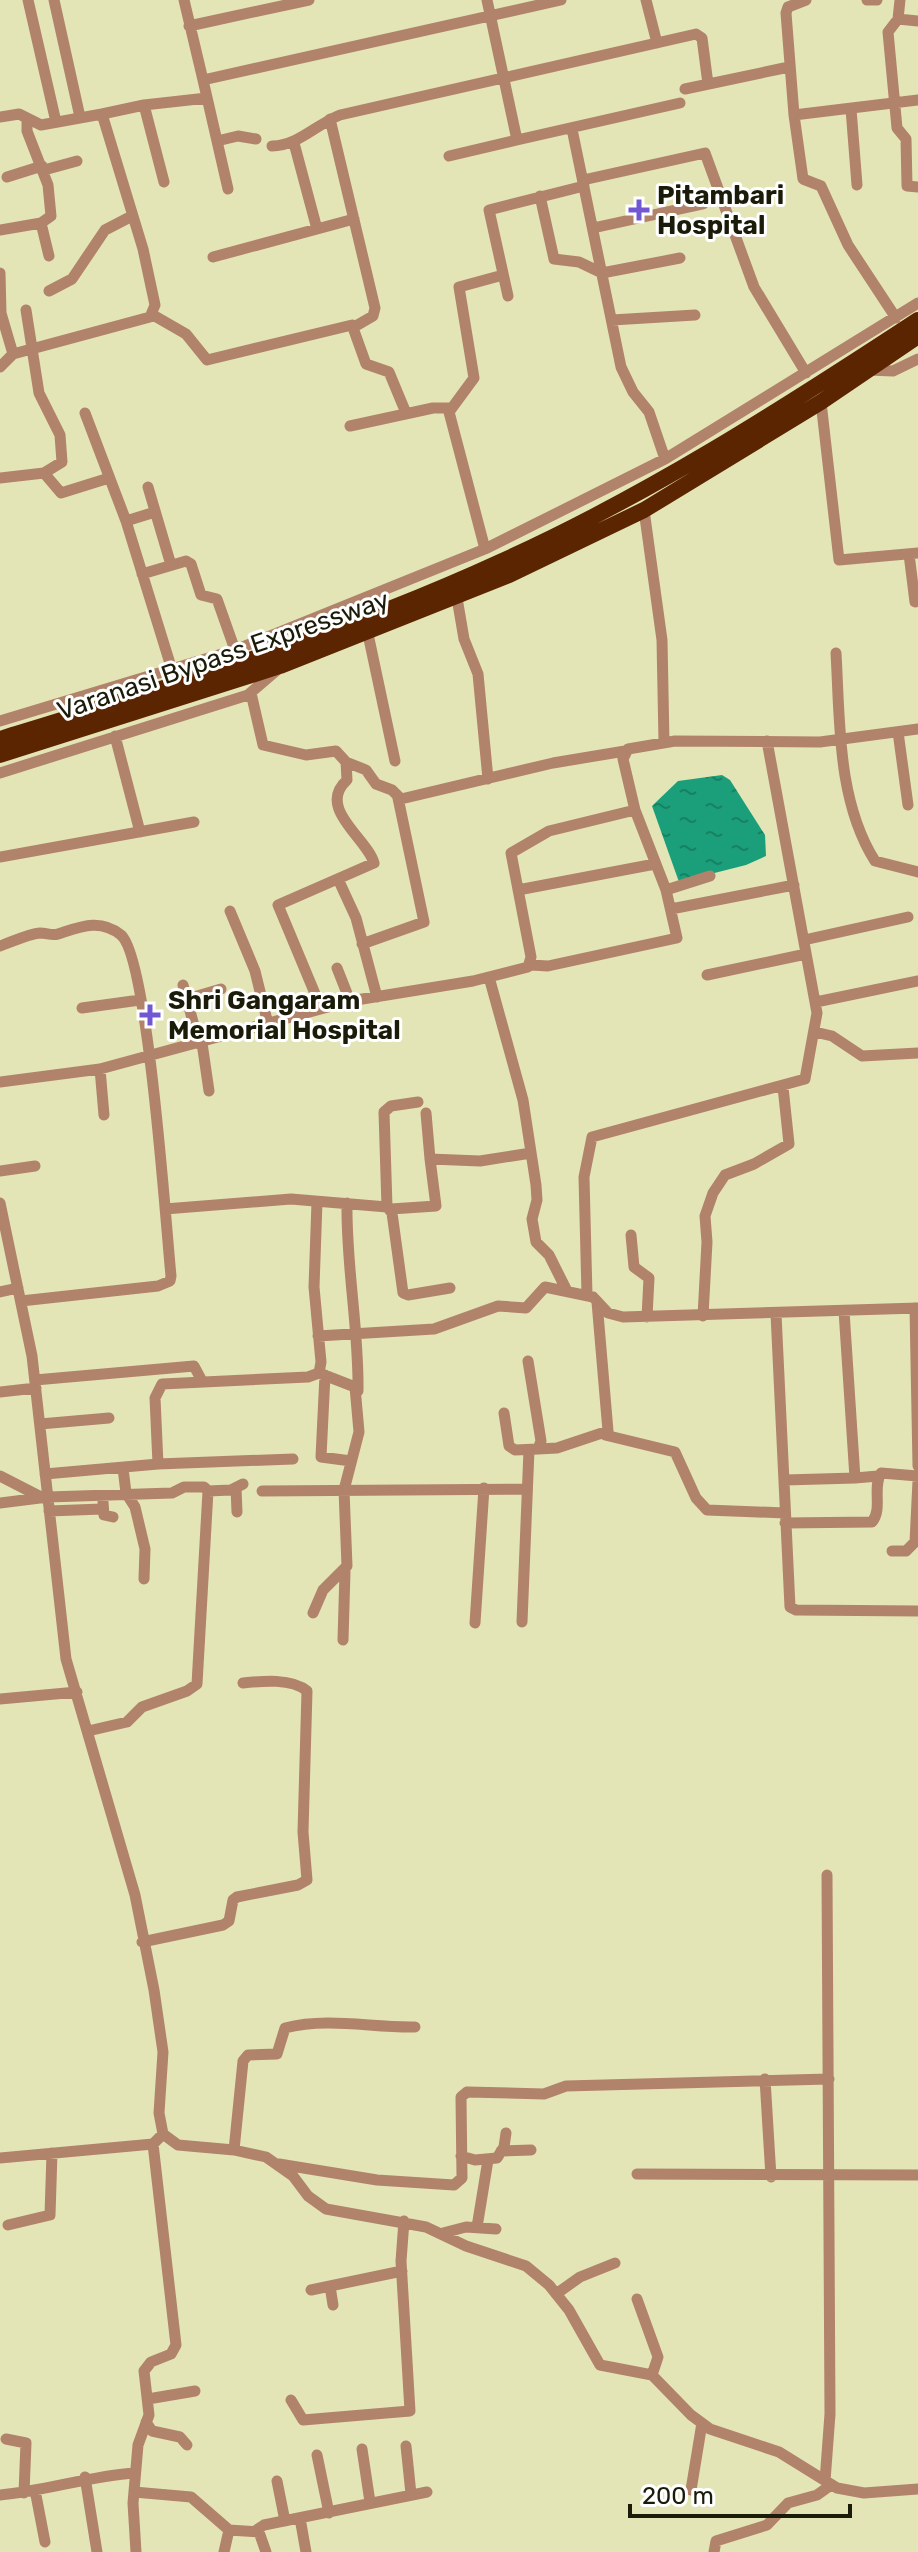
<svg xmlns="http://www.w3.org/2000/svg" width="918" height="2552" font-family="Rubik,sans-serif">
  <defs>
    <pattern id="water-ripples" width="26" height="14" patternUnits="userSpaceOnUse" patternTransform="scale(2)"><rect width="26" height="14" fill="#1b9f7a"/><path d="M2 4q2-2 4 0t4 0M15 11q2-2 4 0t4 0" fill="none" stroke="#178162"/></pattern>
  </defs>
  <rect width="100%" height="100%" fill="#e4e5b7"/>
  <path fill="url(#water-ripples)" d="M722,775L730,780L765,835L766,856L746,865L679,882L652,806L678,781Z"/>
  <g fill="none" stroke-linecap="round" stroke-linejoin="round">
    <path stroke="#b2836b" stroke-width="11" d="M28,0L56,122
      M54,0L80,117
      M184,0L203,80L561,0
      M487,0L517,140L680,103
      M646,0L657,43
      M806,0L788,7L786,13L794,115L918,100
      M867,0H877
      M898,19L900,0
      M918,21L898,19L888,32L897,128L906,139L907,186L918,187
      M189,26L309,0
      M203,80L228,189
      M685,89L789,67
      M144,105L164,182
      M851,109L857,185
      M102,114L144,105L207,98
      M794,115L803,179L821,186L848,245L896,318
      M0,117L19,114L41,125L102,114L143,249L155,305L150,317L13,354L0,367
      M330,119L375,308L373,316L354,327
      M572,129L621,367L633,392L649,412L665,459
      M217,141L238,136L256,139
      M294,143L317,229
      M272,146C298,146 315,125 340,115L696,34L702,38L708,84
      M449,156L517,140
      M44,170L77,161
      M7,177L42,166
      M583,180L705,153L754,287L806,373
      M540,196L554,259L579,262L602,273L680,258
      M41,223L49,256
      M593,228L703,204
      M0,230L41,223L51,216L48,185L27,131V119
      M213,257L354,219
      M0,273L1,313L13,354
      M49,291L72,279L105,230L132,216
      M508,296L489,210L584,186
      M153,315L186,334L207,360L352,325L366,364L389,372L406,413
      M612,320L695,315
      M868,370L893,371L918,359
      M821,402L839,560L918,553
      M85,413L126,521L172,670
      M350,426L433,408H450
      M44,473L61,493L109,478
      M0,478L44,473L62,462L60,435L39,393L26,310
      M148,487L171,565
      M644,510L662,640L664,742
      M126,521L155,512
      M485,549L449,412L474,378L459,287L503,275
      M909,554L915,602
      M142,574L186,561L191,564L201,595L217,599L235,650
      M457,598L464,639L478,674L488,779
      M368,634L395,761
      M836,653C840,721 837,801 875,861L918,872
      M251,693L263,745L306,755L336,751L346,762L366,770L376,784L392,790L401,799L553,763L625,751
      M0,721L235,650L485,549L665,459L918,303
      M898,732L908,805
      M115,736L140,832
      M0,773L248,695L277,670
      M0,857L194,822
      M338,879L356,918L377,997
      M518,890L655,864
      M666,890L710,876
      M671,909L794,885
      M230,911L255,971L268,1024
      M804,940L908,917
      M362,944L424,922L398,798
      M0,946C12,942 28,934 40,933C47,933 52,936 58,934C80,927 100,918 121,935C148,957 166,1227 171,1276L170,1281L158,1286L21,1301
      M531,965L548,966L677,938L666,890L635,810
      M337,968L350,1001
      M707,975L806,954
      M489,977L523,1100L536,1185L537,1200L532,1219L536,1242L549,1255L567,1291
      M183,985L199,1044
      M187,999L221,989
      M816,1002L918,981
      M82,1008L140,1000
      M321,1008L278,905L374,863C367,838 316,808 347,780L346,762
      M815,1032L832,1036L862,1056L918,1053
      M202,1043L209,1091
      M100,1069L104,1115
      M0,1082L100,1069L350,1001L473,981L528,967L531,957L511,853L549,831L635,810L623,759L628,749L675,741L820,742L918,729
      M426,1113L430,1159
      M0,1171L35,1166
      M0,1203L32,1356L66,1659L135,1895L154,1990L163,2052L159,2113L163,2134L178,2145L234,2150L266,2157L293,2176L308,2196L326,2209L426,2227L466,2246L526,2266L549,2285L569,2310L600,2365L652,2375L691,2415L710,2429L779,2452L837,2488L864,2493L918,2489
      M347,1203C346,1267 359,1328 358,1391
      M387,1207L384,1112L391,1106L418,1102
      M165,1209L291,1199L387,1207L392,1213L403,1293L408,1295L450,1288
      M391,1209L436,1206L430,1159L480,1161L531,1153
      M631,1235L634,1267L649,1278L647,1317
      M0,1292L18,1288
      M587,1295L584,1177L592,1137L805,1079L817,1013L767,741
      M915,1308L918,1466
      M844,1311L855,1478L878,1476
      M776,1314L790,1607L796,1610L918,1611
      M703,1316L707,1242L705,1216L713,1193L725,1175L754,1164L789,1144L783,1087
      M318,1336L434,1329L498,1306L526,1308L545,1287L593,1297L608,1313L623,1317L918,1308
      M325,1375L321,1457L351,1461
      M35,1380L194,1366L202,1381
      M0,1392L36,1388
      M504,1413L509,1446L515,1450L538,1449L541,1441L528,1361
      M40,1424L109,1418
      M605,1435L675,1452L696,1498L707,1510L785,1513
      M538,1449L557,1448L608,1431L597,1302
      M158,1464L293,1459
      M123,1468L126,1493L135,1507L145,1549L144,1579
      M45,1474L158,1464L155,1398L162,1384L308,1377L319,1373L321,1362L314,1287L317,1202
      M0,1476L41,1497
      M785,1480L855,1478
      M236,1488L237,1512
      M208,1491L231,1490L243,1484
      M262,1491L527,1489
      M103,1502L104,1515L113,1517
      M0,1503L48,1497L172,1493L184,1487H204L208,1491L197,1684L187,1691L142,1707L127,1722L88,1731
      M49,1511L102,1509
      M785,1523L872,1522C883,1509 872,1488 881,1473L918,1476
      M892,1551H906L915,1542L918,1481
      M313,1613L323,1590L347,1566L344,1490L359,1432L355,1387L319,1373
      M522,1622L529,1450
      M475,1623L484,1488
      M343,1640L345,1572
      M0,1699L77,1692
      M142,1942L223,1925L229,1921L233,1900L237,1897L298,1885L307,1880L303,1832L307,1691C292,1678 262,1681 243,1683
      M765,2079L771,2177
      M234,2150L243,2061L248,2055L277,2054L285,2028C329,2017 371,2028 415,2027
      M501,2151L531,2150
      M461,2156L475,2160L497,2158L504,2147L506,2133
      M0,2158L153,2144
      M279,2164L377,2180L454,2185L462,2178L461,2097L467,2092L544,2094L566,2086L829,2079
      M637,2174L918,2175
      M8,2225L50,2215L52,2153
      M477,2227L488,2160
      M443,2233L466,2227L496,2229
      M330,2286L333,2305
      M311,2290L402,2271
      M556,2294L580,2277L615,2263
      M637,2299L658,2357L652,2375
      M148,2399L195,2391
      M291,2400L303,2420L410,2411L401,2261L404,2221
      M146,2422L152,2431L180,2437L187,2445
      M6,2439L26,2443L24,2493
      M406,2446L411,2494
      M362,2449L370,2502
      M317,2455L329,2513
      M85,2477L97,2552
      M277,2481L285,2521
      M825,2481L830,2414L827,1875
      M35,2490L45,2542
      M691,2490L702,2423
      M134,2492L191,2497L229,2530L259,2532L266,2552
      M0,2495C46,2491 89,2476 135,2473
      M300,2518L306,2552
      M255,2531L264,2525L427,2492
      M136,2552L133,2503L138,2445L149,2415L144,2371L151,2362L171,2354L176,2345L153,2144L163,2134
      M224,2552L229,2530
      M714,2552L716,2541L767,2525L788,2503L817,2495L831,2485"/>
    <path stroke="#5b2501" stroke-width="16" d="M0,739C169,687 339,636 500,562C647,496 784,408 918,320
      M0,755L280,666L509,575L644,510L821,402L918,336"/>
  </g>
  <g fill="#7158d2" stroke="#fff" stroke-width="3">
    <path d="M635 198h8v8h8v8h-8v8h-8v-8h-8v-8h8z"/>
    <path d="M146 1003h8v8h8v8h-8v8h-8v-8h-8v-8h8z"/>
  </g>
  <g text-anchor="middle" stroke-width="6" stroke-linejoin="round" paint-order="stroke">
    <g font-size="26" font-weight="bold" fill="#1b1b0a" stroke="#fff" text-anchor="start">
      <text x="657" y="204">Pitambari<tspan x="657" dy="30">Hospital</tspan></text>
      <text x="168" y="1009">Shri Gangaram<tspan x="168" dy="30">Memorial Hospital</tspan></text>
    </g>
    <g font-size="26" fill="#1b1b0a" stroke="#fff">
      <text transform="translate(223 655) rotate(-19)" y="9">Varanasi Bypass Expressway</text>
    </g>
  </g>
  <path d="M630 2504v12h220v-12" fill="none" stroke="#1b1b0a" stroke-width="4"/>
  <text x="642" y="2504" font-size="24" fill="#1b1b0a" stroke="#ffffff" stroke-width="6" paint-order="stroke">200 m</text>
</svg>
